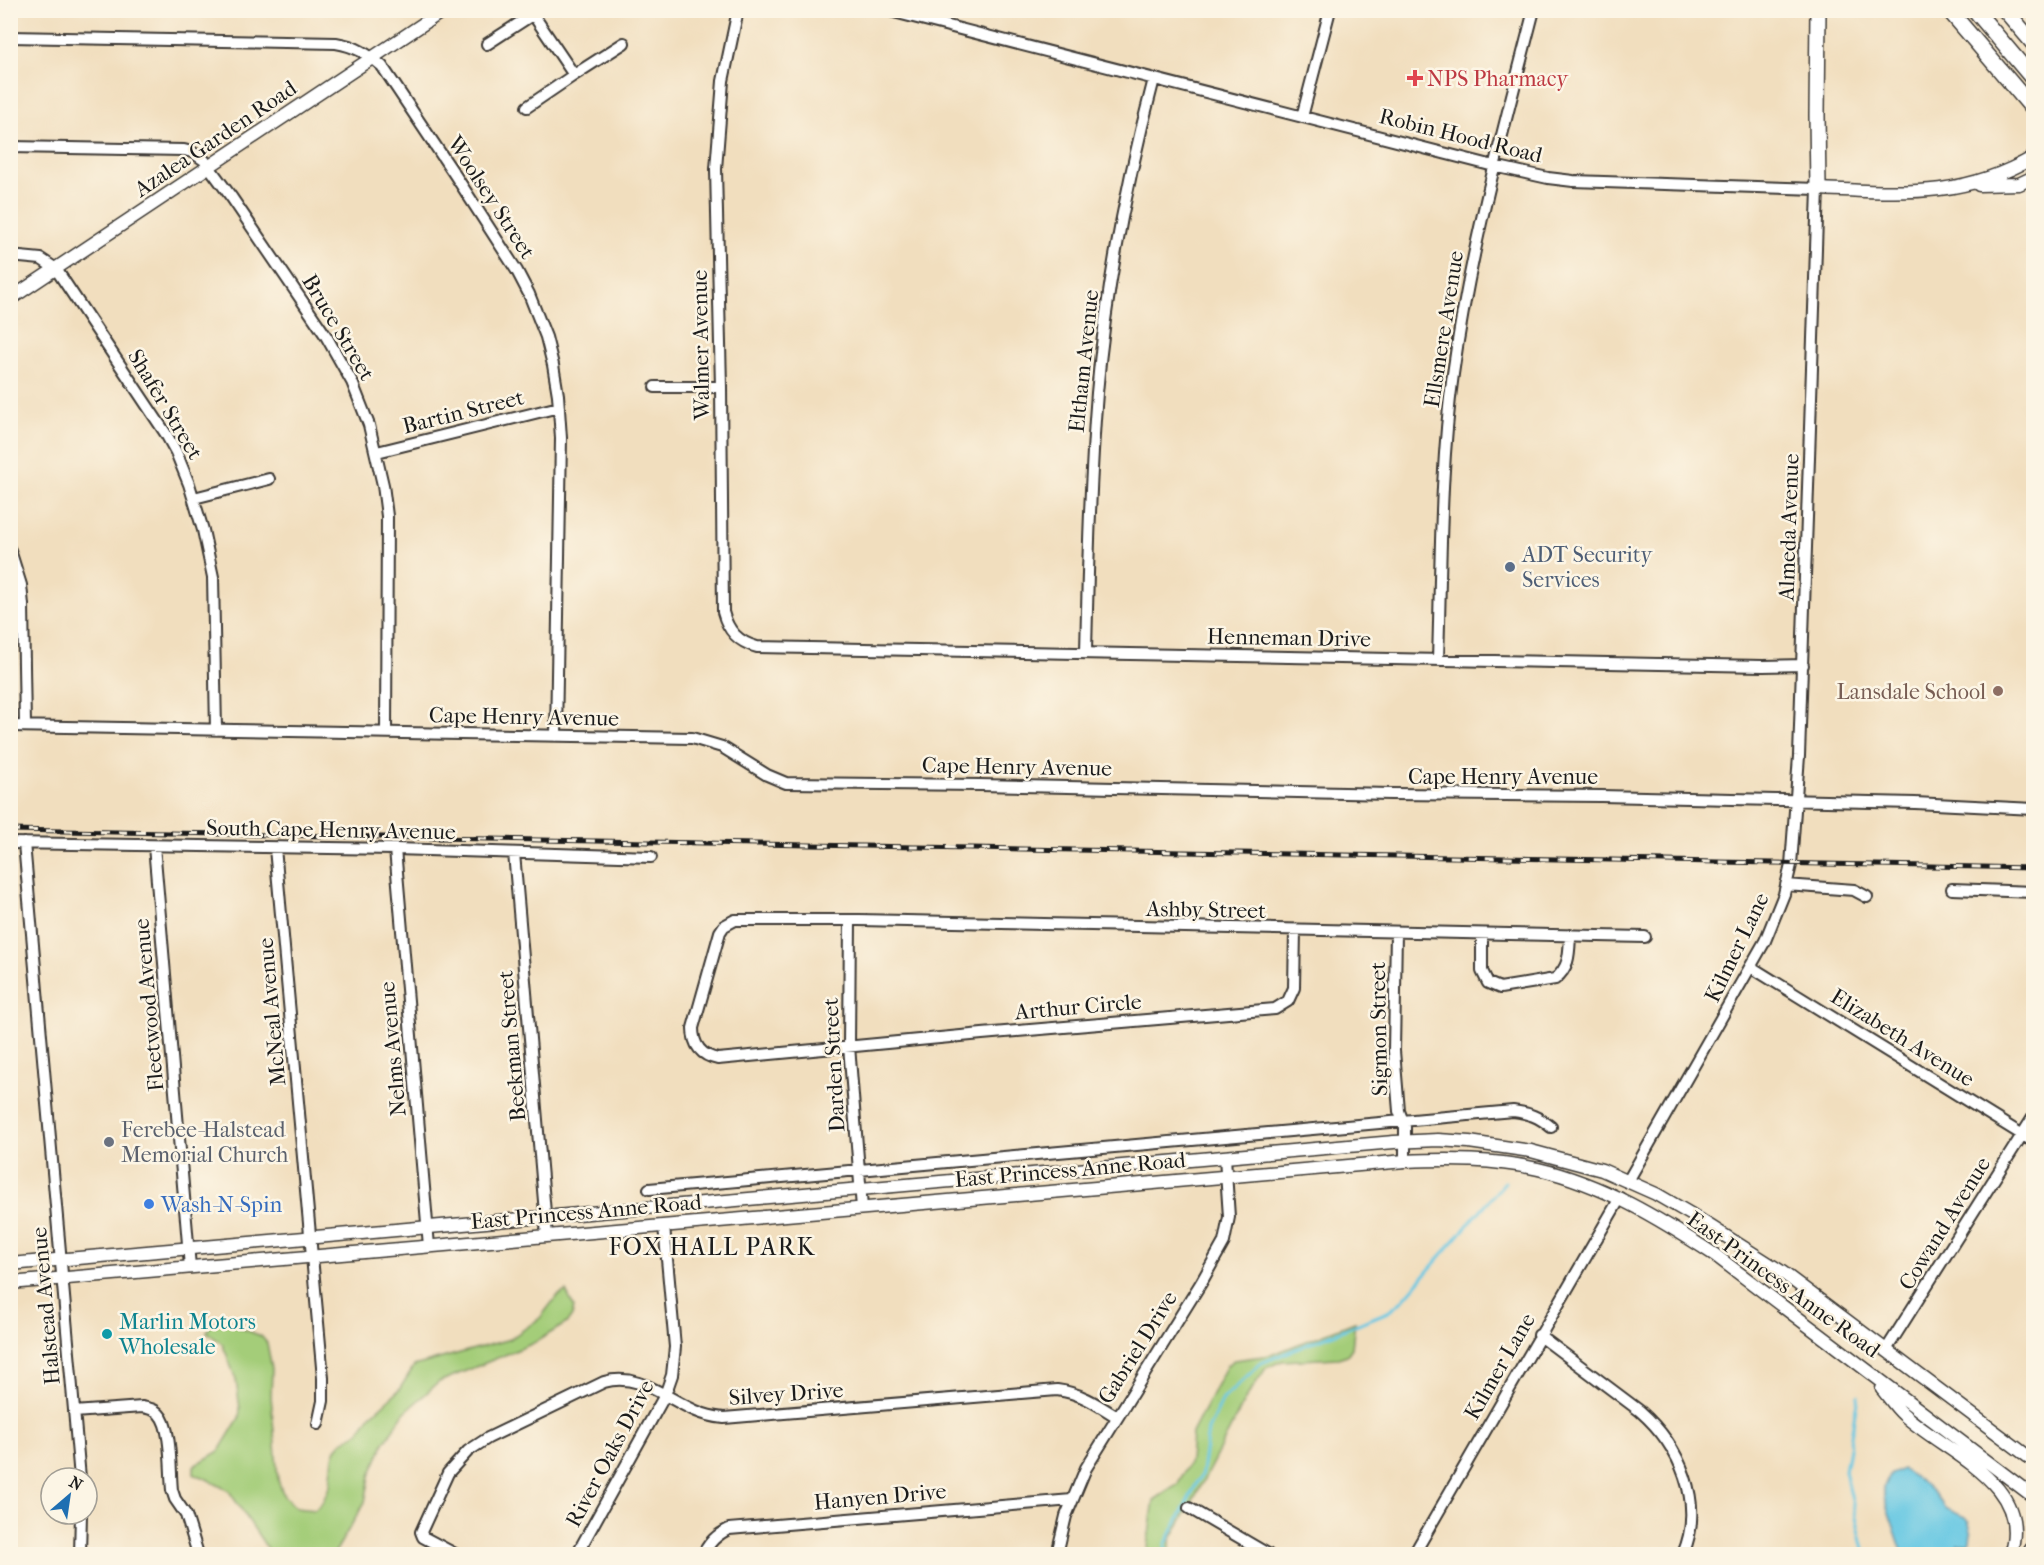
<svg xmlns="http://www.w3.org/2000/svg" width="2044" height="1565" font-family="'IM FELL French Canon',serif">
  <rect width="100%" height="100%" fill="#fcf5e5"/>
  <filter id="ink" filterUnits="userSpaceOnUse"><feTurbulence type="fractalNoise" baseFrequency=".0167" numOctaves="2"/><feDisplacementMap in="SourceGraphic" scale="12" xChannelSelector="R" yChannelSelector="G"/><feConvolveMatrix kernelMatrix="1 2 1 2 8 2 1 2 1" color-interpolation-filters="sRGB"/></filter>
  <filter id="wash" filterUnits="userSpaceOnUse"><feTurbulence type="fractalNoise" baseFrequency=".008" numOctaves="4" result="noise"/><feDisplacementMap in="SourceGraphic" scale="24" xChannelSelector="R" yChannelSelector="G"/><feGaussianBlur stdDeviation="1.35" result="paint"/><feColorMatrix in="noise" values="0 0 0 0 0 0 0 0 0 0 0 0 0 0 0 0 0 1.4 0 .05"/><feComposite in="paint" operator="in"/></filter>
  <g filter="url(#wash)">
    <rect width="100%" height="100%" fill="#f1debe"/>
    <path fill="#a4cd79" stroke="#60744a" stroke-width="1.5" d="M566,1291L574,1307L572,1316L567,1323L534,1343L439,1382L404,1413L384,1443L370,1476L365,1502L334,1554H271L229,1491L203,1477L194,1475V1466L219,1451L239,1418L240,1409L236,1380L226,1353L222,1344L207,1332L211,1324L220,1320L228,1323L261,1336L267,1343L272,1369L271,1396L278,1480L284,1496L296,1508L315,1510L322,1503L330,1485L333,1457L336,1449L342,1442L359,1432L369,1417L399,1390L414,1366L510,1339L540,1318L557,1296Z
      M1355,1322L1352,1348L1347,1355L1338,1358L1282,1361L1266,1368L1246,1398L1194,1499L1170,1540V1554H1146L1154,1500L1177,1485L1190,1461L1192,1433L1227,1365L1234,1360L1271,1355Z"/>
    <path fill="#65c7e3" stroke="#407280" stroke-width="1.5" d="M1903,1469L1931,1489L1945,1508L1965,1517L1969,1522L1971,1532L1970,1541L1967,1544H1958L1952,1554H1903L1884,1498V1488L1891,1474Z"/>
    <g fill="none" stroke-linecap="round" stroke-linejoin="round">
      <path stroke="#65c7e3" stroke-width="3" d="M1858,1396L1845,1471L1865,1554
        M1166,1554L1165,1545L1202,1473L1208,1430L1223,1399L1261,1363L1388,1312L1401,1302L1505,1182"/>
    </g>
  </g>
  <g filter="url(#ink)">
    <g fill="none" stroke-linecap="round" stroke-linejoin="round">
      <defs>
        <path id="minor" d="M738,10L723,81L716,169L721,387L723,612C728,631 738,642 757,647L1763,666L1803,665
          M886,10L1494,166L1548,178L1573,181L1818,189L1799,756L1791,865L1784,894L1765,941L1628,1181
          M10,37L336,43C355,46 368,54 382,66L455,175L517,271L529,294L546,337L553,365L558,395L561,438L556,736
          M487,44L538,11
          M574,75L624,43
          M527,107L574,75L530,10
          M1302,117L1330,10
          M10,147L184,150L192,152L204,160L232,198L326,336L352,382L369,425L383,485L387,516L386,733
          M10,256L41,259L56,269L166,434L176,452L189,484L203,530L213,577L216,730
          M655,387H721
          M377,452L559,407
          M194,498L269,479
          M10,550L21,585L23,605L25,726
          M1086,652C1088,566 1090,479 1097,393C1106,288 1127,181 1154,79
          M1438,660C1441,565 1440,468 1453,374C1470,251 1503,131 1534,10
          M10,726L692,738L722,747L767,775L786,783L980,785L1391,794L1601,796L1915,803L2034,809
          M10,843L395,849L651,857
          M24,843L80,1478
          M154,846L190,1267
          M275,848L323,1378V1401L318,1424
          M395,849L429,1246
          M514,853L547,1236
          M1786,885L1854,890L1867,897
          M1952,889L2034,892
          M850,920L849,1046L862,1208
          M1295,930L1294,988L1288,1001L1275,1009L982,1034L718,1059C701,1056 693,1045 693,1028L720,932L724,926L735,920H859L1645,937
          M1396,932L1394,1051L1399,1111L1405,1127V1161
          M1482,934V971L1488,983L1500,988L1555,979C1570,967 1569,953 1570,935
          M1751,967L2034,1142
          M649,1189L1513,1111C1529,1113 1539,1117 1551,1127
          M1539,1335L1640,1411C1680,1446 1705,1503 1683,1554
          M1886,1350L2034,1116
          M74,1412L142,1407C148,1408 155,1409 159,1414C172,1427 170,1472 172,1490L175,1499L186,1515L198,1554
          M1189,1508L1268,1554
          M80,1554L81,1514
          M455,1554L423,1537L421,1532L448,1473L468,1451L488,1438L604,1382C639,1372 665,1398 696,1411C705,1415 714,1417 724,1418L1057,1390C1081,1393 1097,1404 1117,1417
          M577,1554L665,1395L672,1375L675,1347L664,1226
          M703,1554C710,1542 716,1535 729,1529L1072,1500
          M1057,1554L1066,1516L1086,1468L1201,1283L1224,1242L1229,1217L1225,1157
          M1414,1554L1620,1198"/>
        <path id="major" d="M1979,185L2019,184L2034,177
          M1818,189C1899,192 1960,200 2034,157
          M10,299L444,10
          M10,1264L1394,1142L1438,1140L1469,1142L1531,1151L1602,1170L1656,1194L1694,1216L1782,1272L2034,1461
          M10,1283L1405,1161C1449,1159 1494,1159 1538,1169C1603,1184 1660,1219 1715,1255L2034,1497
          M1882,1389C1889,1397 1895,1407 1903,1414C1945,1453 2034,1483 2010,1554
          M2028,1554L2034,1545"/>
        <path id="highway" d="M1818,10L1817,115L1818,189
          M1949,10L2034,110
          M1975,10L2034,80
          M2005,10L2034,44"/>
      </defs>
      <use href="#minor" stroke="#3c3934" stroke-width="14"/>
      <use href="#major" stroke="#3c3934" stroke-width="15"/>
      <use href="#highway" stroke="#3c3934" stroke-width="18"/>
      <use href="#minor" stroke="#fff" stroke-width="10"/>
      <use href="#major" stroke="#fff" stroke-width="12"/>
      <use href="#highway" stroke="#fff" stroke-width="15"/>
      <defs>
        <path id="rail" d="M10,830L2034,868"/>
      </defs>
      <use href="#rail" stroke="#1c1c1c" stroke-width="5"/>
      <use href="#rail" stroke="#fcf5e5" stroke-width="3" stroke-dasharray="9" stroke-linecap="butt"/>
    </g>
  </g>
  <path fill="#e0444e" stroke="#fcf5e5" stroke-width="2" d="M1412 69h6v6h6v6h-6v6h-6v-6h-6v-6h6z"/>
  <circle fill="#5c6f8a" stroke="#fcf5e5" stroke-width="2" cx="1510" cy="567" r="6"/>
  <circle fill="#8d6e63" stroke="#fcf5e5" stroke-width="2" cx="1998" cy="691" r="6"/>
  <circle fill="#6b7280" stroke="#fcf5e5" stroke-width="2" cx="109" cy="1142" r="6"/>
  <circle fill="#3f7fe0" stroke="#fcf5e5" stroke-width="2" cx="149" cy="1204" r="6"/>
  <circle fill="#0f9aa8" stroke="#fcf5e5" stroke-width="2" cx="107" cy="1334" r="6"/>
  <g text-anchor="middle" stroke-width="5" stroke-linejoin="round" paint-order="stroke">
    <g font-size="22" fill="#be3a42" stroke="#fcf5e5" text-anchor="start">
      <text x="1427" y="86">NPS Pharmacy</text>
    </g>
    <g font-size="22" fill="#1c1c1c" stroke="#fcf5e5">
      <text transform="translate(1461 135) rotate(14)" y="8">Robin Hood Road</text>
      <text transform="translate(215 138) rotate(-34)" y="8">Azalea Garden Road</text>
      <text transform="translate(492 197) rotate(57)" y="8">Woolsey Street</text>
      <text transform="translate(339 327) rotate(59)" y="8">Bruce Street</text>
      <text transform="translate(1443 329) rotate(-81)" y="8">Ellsmere Avenue</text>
      <text transform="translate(700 345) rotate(-91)" y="8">Walmer Avenue</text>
      <text transform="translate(1083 361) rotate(-84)" y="8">Eltham Avenue</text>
      <text transform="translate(166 404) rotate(59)" y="8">Shafer Street</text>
      <text transform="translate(463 411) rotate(-14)" y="8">Bartin Street</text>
      <text transform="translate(1788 527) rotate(-88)" y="8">Almeda Avenue</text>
      <text transform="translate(1289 637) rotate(1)" y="8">Henneman Drive</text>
      <text transform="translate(524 716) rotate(1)" y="8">Cape Henry Avenue</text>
      <text transform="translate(1017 766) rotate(1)" y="8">Cape Henry Avenue</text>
      <text x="1503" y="784">Cape Henry Avenue</text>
      <text transform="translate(331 829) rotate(1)" y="8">South Cape Henry Avenue</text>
      <text transform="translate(1206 909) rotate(1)" y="8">Ashby Street</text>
      <text transform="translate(1736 947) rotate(-64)" y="8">Kilmer Lane</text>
      <text transform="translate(148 1005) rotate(-95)" y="8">Fleetwood Avenue</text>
      <text transform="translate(1078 1006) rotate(-5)" y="8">Arthur Circle</text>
      <text transform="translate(271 1012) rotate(-95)" y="8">McNeal Avenue</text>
      <text transform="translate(1378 1029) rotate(-91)" y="8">Sigmon Street</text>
      <text transform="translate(1903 1037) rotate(32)" y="8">Elizabeth Avenue</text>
      <text transform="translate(511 1046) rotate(-95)" y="8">Beekman Street</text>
      <text transform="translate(392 1049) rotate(-95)" y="8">Nelms Avenue</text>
      <text transform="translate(833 1065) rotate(-93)" y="8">Darden Street</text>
      <text transform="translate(1070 1169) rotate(-5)" y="8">East Princess Anne Road</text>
      <text transform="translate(586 1211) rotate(-5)" y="8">East Princess Anne Road</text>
      <text transform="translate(1944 1223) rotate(-58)" y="8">Cowand Avenue</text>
      <text transform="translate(1784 1284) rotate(36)" y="8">East Princess Anne Road</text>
      <text transform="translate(45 1306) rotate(-95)" y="8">Halstead Avenue</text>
      <text transform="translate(1137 1347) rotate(-58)" y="8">Gabriel Drive</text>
      <text transform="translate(1499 1366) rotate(-60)" y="8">Kilmer Lane</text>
      <text transform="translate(786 1393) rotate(-4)" y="8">Silvey Drive</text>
      <text transform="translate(609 1453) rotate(-62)" y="8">River Oaks Drive</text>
      <text transform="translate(880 1496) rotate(-5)" y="8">Hanyen Drive</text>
    </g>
    <g font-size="22" fill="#4e5e75" stroke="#fcf5e5" text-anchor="start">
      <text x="1522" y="562">ADT Security<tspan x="1522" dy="25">Services</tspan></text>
    </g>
    <g font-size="22" fill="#785e54" stroke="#fcf5e5" text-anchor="end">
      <text x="1986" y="699">Lansdale School</text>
    </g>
    <g font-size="22" fill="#5b616d" stroke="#fcf5e5" text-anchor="start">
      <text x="121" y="1137">Ferebee-Halstead<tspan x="121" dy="25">Memorial Church</tspan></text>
    </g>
    <g font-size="22" fill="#366cbe" stroke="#fcf5e5" text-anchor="start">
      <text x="161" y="1212">Wash-N-Spin</text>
    </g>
    <g font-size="22" fill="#0d838f" stroke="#fcf5e5" text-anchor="start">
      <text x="119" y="1329">Marlin Motors<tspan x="119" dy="25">Wholesale</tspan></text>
    </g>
    <g font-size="24" letter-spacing="1.5" fill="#1c1c1c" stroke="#fcf5e5">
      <text x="712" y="1255">FOX HALL PARK</text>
    </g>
  </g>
  <rect width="2044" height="1565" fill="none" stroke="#fcf5e5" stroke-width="36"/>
  <g transform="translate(69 1496) rotate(29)"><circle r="28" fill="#fcf5e5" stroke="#a29e95" stroke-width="1.5"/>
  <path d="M0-4.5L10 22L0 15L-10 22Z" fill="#1f6fb2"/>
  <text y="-9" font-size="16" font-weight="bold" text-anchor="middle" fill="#1c1c1c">N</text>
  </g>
</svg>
